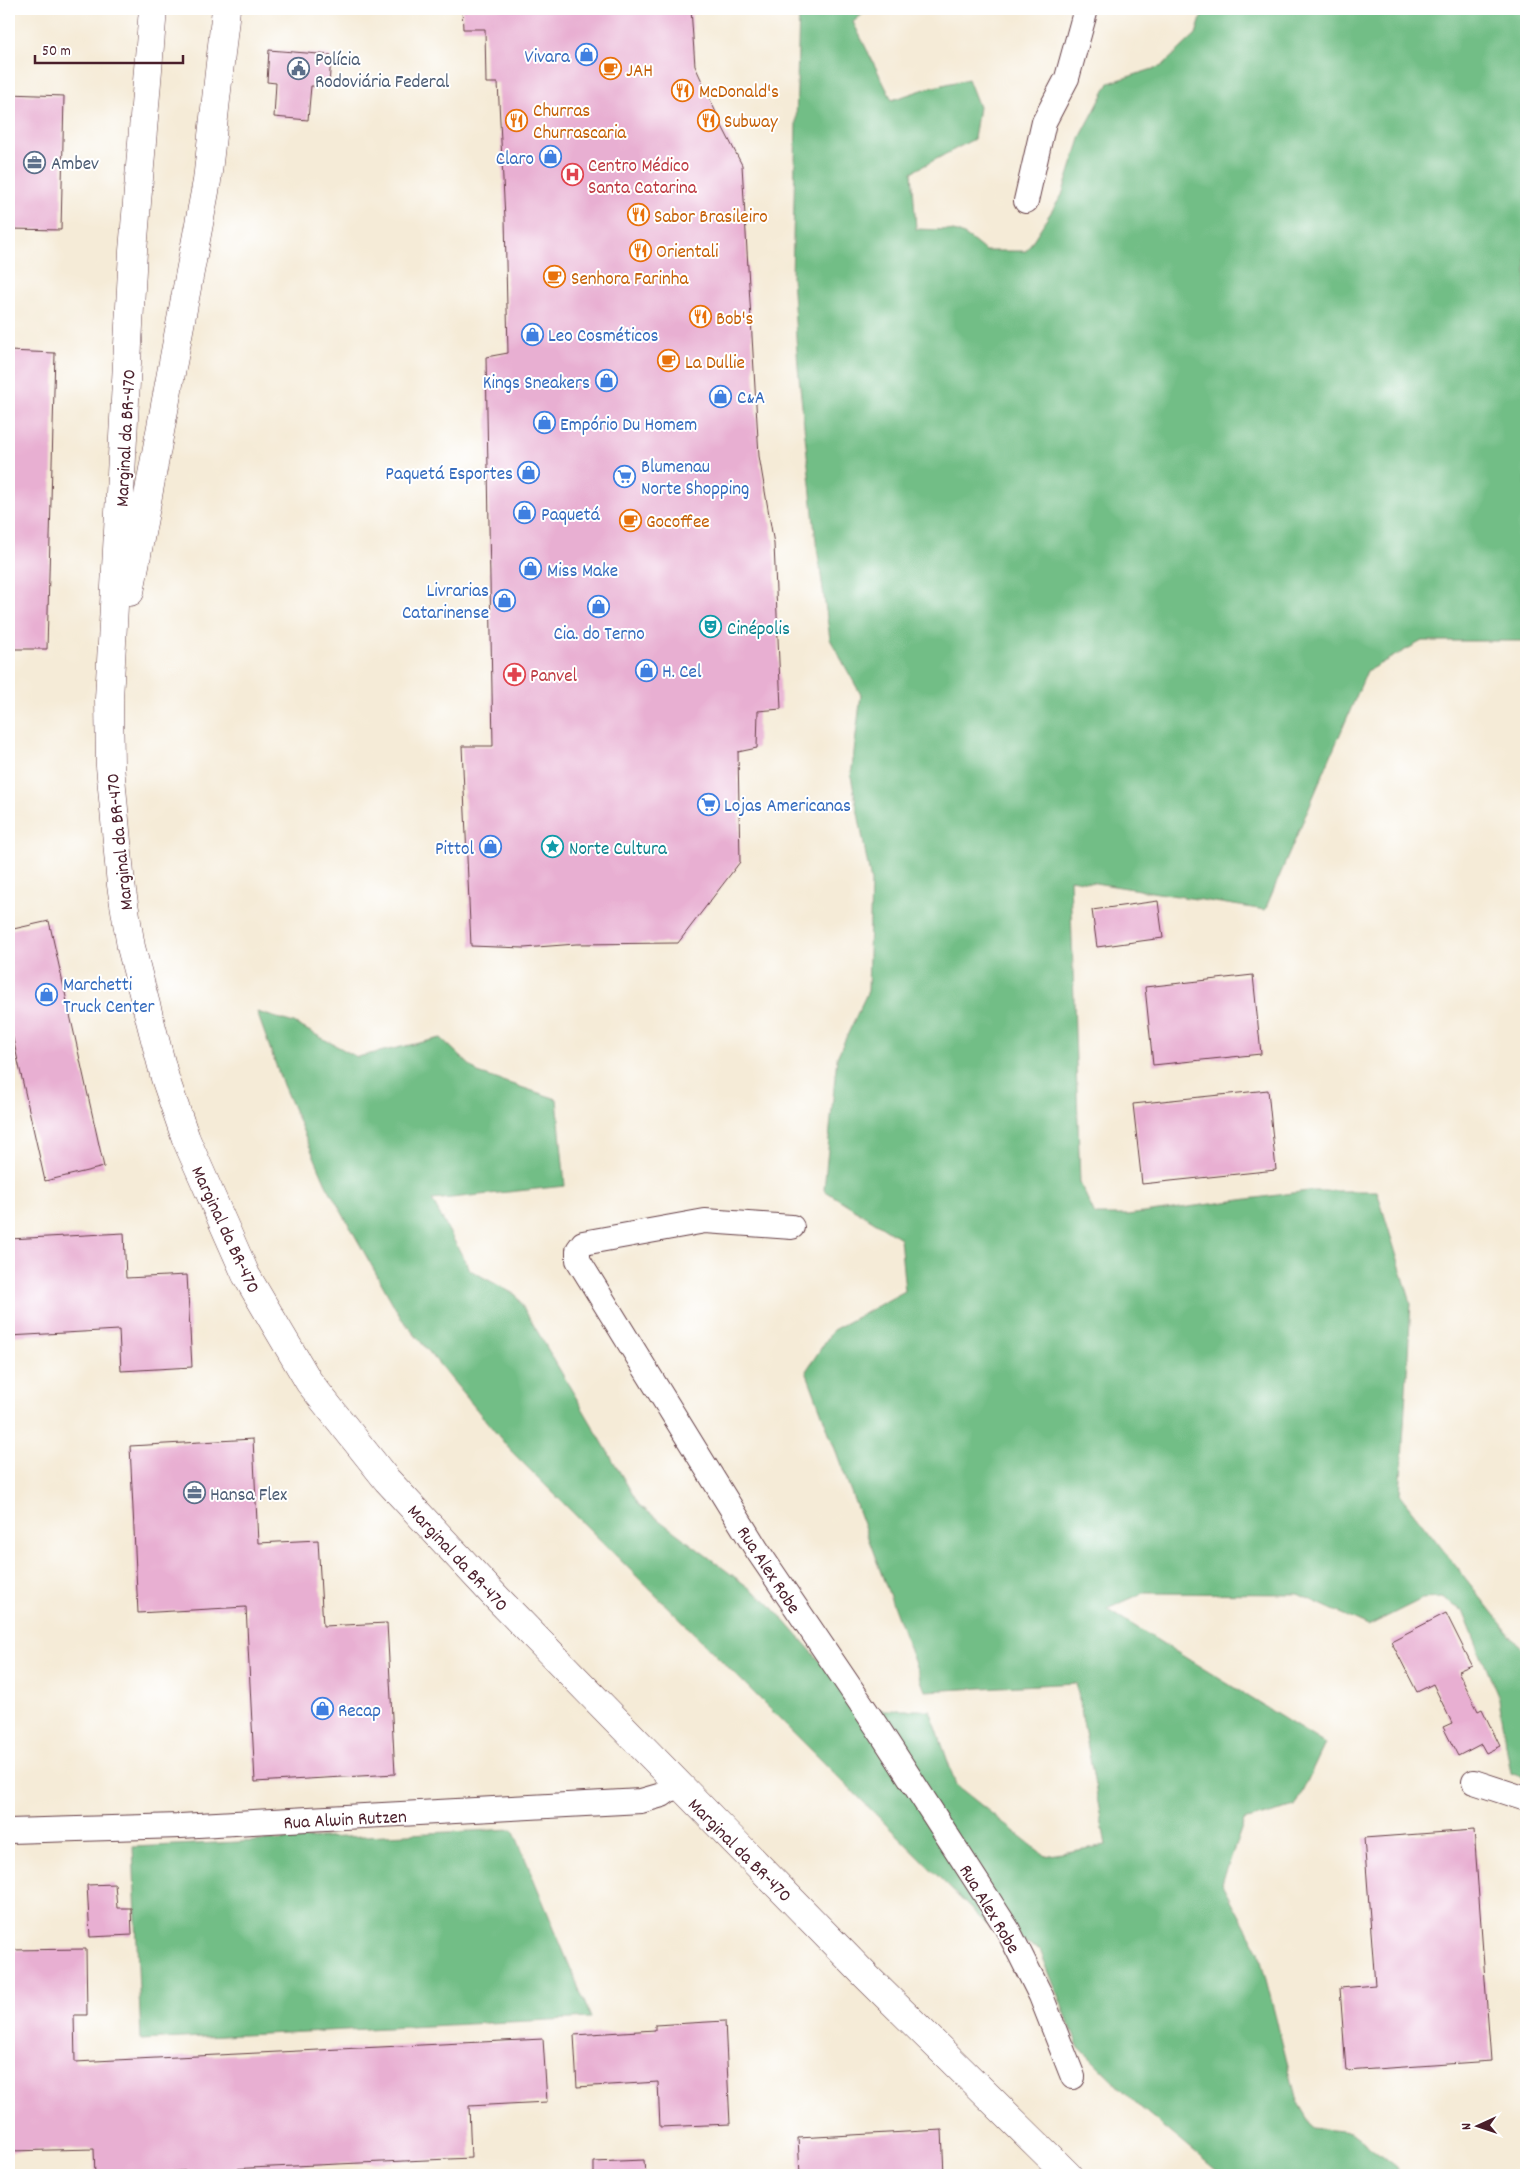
<svg xmlns="http://www.w3.org/2000/svg" width="1535" height="2184" font-family="Dekko,sans-serif">
  <rect width="100%" height="100%" fill="#fff"/>
  <filter id="ink" filterUnits="userSpaceOnUse"><feTurbulence type="fractalNoise" baseFrequency=".02" numOctaves="2"/><feDisplacementMap in="SourceGraphic" scale="10" xChannelSelector="R" yChannelSelector="G"/><feConvolveMatrix kernelMatrix="1 2 1 2 8 2 1 2 1" color-interpolation-filters="sRGB"/></filter>
  <filter id="wash" filterUnits="userSpaceOnUse"><feTurbulence type="fractalNoise" baseFrequency=".0096" numOctaves="4" result="noise"/><feDisplacementMap in="SourceGraphic" scale="20" xChannelSelector="R" yChannelSelector="G"/><feGaussianBlur stdDeviation="1.12" result="paint"/><feColorMatrix in="noise" values="0 0 0 0 0 0 0 0 0 0 0 0 0 0 0 0 0 1.4 0 .05"/><feComposite in="paint" operator="in"/></filter>
  <g filter="url(#wash)">
    <rect width="100%" height="100%" fill="#f5ebd7"/>
    <path fill="#72be86" stroke="#5e6e58" d="M799,9H869L853,22L892,100L925,89L968,79L979,107L974,139L912,172L916,229C952,231 956,225 985,251H1026L1062,195L1081,136L1109,83L1162,66L1196,34L1204,9H1526V641H1422L1367,671L1265,910L1070,879L1080,1183L1095,1215H1128L1308,1191H1377L1411,1303L1400,1495L1517,1644L1526,1651V1779L1511,1773L1497,1694L1463,1611L1442,1598L1422,1599L1368,1626L1298,1594L1143,1593L1107,1609L1325,1744L1295,1807L1244,1821L1222,1883L1259,1952L1297,2101L1313,2128L1351,2132L1396,2167L1398,2175H1222L1140,2107L1078,2046L1040,1950L988,1926L511,1451L401,1318L326,1184L283,1085L257,1012L294,1023L357,1057L441,1038L478,1073L557,1099L565,1186L432,1200L470,1270L516,1295L639,1505L768,1602L863,1710H930L956,1785L1045,1856L1106,1845L1076,1683L925,1691L806,1371L833,1330L905,1291L900,1238L824,1190L837,1057L868,991L871,882L851,776L861,695L830,639L815,533L798,367L792,277Z
      M513,1829L591,2018L141,2040L133,1847Z"/>
    <g id="blocks">
      <path fill="#e8afd2" d="M462,9H691L695,66L723,128L742,165L759,456L774,544L781,709L758,711L757,748L738,752L740,862L678,943L576,944L524,948L471,946L462,746H493L486,357L508,353L505,218L498,83H486L485,29H463Z
        M269,50L331,55L329,87L311,86L308,120L274,117L276,83L267,82Z
        M9,94L64,96L61,230L9,229Z
        M9,351L55,353L47,649H9Z
        M1158,901L1163,938L1097,947L1092,910Z
        M49,921L104,1167L45,1181L9,1021V930Z
        M1253,975L1261,1054L1153,1065L1145,987Z
        M1268,1090L1276,1170L1142,1184L1133,1104Z
        M124,1233L126,1278L187,1275L192,1367L121,1371L119,1330L9,1336V1239Z
        M253,1439L258,1543L318,1540L323,1626L387,1623L395,1774L255,1782L246,1607L138,1613L130,1446Z
        M1446,1613L1472,1665L1458,1671L1478,1711L1482,1709L1500,1746L1486,1753L1481,1744L1458,1756L1443,1727L1452,1723L1433,1684L1417,1692L1391,1641Z
        M1474,1830L1491,2061L1346,2071L1340,1988L1375,1985L1364,1838Z
        M115,1884L117,1908H131L132,1935L90,1937L87,1885Z
        M86,1949L87,2015H74L75,2062L543,2039L547,2102L469,2106L471,2158L95,2175L94,2149L9,2151V1950Z
        M725,2021L730,2124L660,2127L658,2082L577,2087L574,2035L655,2030V2025Z
        M942,2130L944,2175H800L798,2138Z
        M644,2160L645,2175H594V2162Z"/>
    </g>
  </g>
  <g filter="url(#ink)">
    <use href="#blocks" fill-opacity="0" stroke="#643e45" stroke-width="1"/>
    <g fill="none" stroke-linecap="round" stroke-linejoin="round">
      <defs>
        <path id="minor" d="M1026,201L1044,122L1067,78L1086,9
          M792,1227L705,1221L583,1243L578,1250V1260L757,1550L881,1733L1008,1930L1041,1996L1073,2077
          M1474,1782L1526,1799
          M9,1831L180,1826L641,1801L662,1795L677,1784"/>
        <path id="highway" d="M153,9L133,251L109,699L110,766L121,885L131,947L165,1078L186,1139L246,1275L309,1382L387,1480L496,1597L866,1976L1068,2175
          M130,592L207,181L226,9"/>
      </defs>
      <use href="#minor" stroke="#643e45" stroke-width="26"/>
      <use href="#highway" stroke="#643e45" stroke-width="29"/>
      <use href="#minor" stroke="#fff" stroke-width="24"/>
      <use href="#highway" stroke="#fff" stroke-width="28"/>
    </g>
  </g>
  <defs>
    <symbol id="shop-ring" viewBox="-11 -11 22 22"><circle r="9.5" fill="#fff" stroke="#3f7fe0" stroke-width="1.5"/><path d="M-5-2.5h2.3a2.7 3.5 0 0 1 5.4 0H5L5.5 6h-11ZM-1.5-2.5h3a1.5 2.3 0 0 0-3 0Z" fill="#3f7fe0"/></symbol>
    <symbol id="civic-ring" viewBox="-11 -11 22 22"><circle r="9.5" fill="#fff" stroke="#5c6f8a" stroke-width="1.5"/><path d="M-.6-6.5H3V-4.5H.6V-3L4-1V1h2V6H-6V1h2V-1L-.6-3ZM-1.2 2.5V6h2.4V2.5Z" fill="#5c6f8a"/></symbol>
    <symbol id="cafe-ring" viewBox="-11 -11 22 22"><circle r="9.5" fill="#fff" stroke="#e8710a" stroke-width="1.5"/><path d="M-5.5-4.5H6V0H3Q3 3.5 0 3.5H-2.5Q-5.5 3.5-5.5 0ZM3-3.2v2h1.7v-2ZM-6 4.5H4V6H-6Z" fill="#e8710a"/></symbol>
    <symbol id="restaurant-ring" viewBox="-11 -11 22 22"><circle r="9.5" fill="#fff" stroke="#e8710a" stroke-width="1.5"/><path d="M-5-6h1v4h1v-4h1v4h1v-4h1v5L-1.5 .5V6h-2V.5L-5-1ZM5-6V6H3V1.5H1.5Q1.5-4 5-6Z" fill="#e8710a"/></symbol>
    <symbol id="office-ring" viewBox="-11 -11 22 22"><circle r="9.5" fill="#fff" stroke="#5c6f8a" stroke-width="1.5"/><path d="M-6-3h4V-5.5h4V-3h4V5H-6ZM-1-4.5V-3h2v-1.5ZM-6 0V1H6V0Z" fill="#5c6f8a"/></symbol>
    <symbol id="hospital-ring" viewBox="-11 -11 22 22"><circle r="9.5" fill="#fff" stroke="#e0444e" stroke-width="1.5"/><path d="M-5-5h3v3.5h4V-5h3V5h-3V1.5h-4V5h-3Z" fill="#e0444e"/></symbol>
    <symbol id="supermarket-ring" viewBox="-11 -11 22 22"><circle r="9.5" fill="#fff" stroke="#3f7fe0" stroke-width="1.5"/><path d="M-6-5.5h2.5l.6 2H6L4.5 2H-2.5L-4.4-4H-6ZM-1.5 3.2a1.3 1.3 0 1 0 .1 0ZM3 3.2a1.3 1.3 0 1 0 .1 0Z" fill="#3f7fe0"/></symbol>
    <symbol id="theatre-ring" viewBox="-11 -11 22 22"><circle r="9.5" fill="#fff" stroke="#0f9aa8" stroke-width="1.5"/><path d="M-5-5.5Q0-4 5-5.5V0Q5 5 0 6Q-5 5-5 0ZM-3.3-2.5H-1v1.5H-3.3ZM1-2.5H3.3v1.5H1ZM-2.8 1Q0 5.5 2.8 1Z" fill="#0f9aa8"/></symbol>
    <symbol id="pharmacy-ring" viewBox="-11 -11 22 22"><circle r="9.5" fill="#fff" stroke="#e0444e" stroke-width="1.5"/><path d="M-2-6h4v4h4v4h-4v4h-4v-4h-4v-4h4Z" fill="#e0444e"/></symbol>
    <symbol id="sight-ring" viewBox="-11 -11 22 22"><circle r="9.5" fill="#fff" stroke="#0f9aa8" stroke-width="1.5"/><path d="M0-6L1.8-2.2L6-1.7L2.9 1.2L3.7 5.4L0 3.3L-3.7 5.4L-2.9 1.2L-6-1.7L-1.8-2.2Z" fill="#0f9aa8"/></symbol>
  </defs>
  <g fill-rule="evenodd">
    <use href="#shop-ring" x="574" y="42" width="25" height="25"/>
    <use href="#civic-ring" x="286" y="56" width="25" height="25"/>
    <use href="#cafe-ring" x="598" y="56" width="25" height="25"/>
    <use href="#restaurant-ring" x="670" y="78" width="25" height="25"/>
    <use href="#restaurant-ring" x="504" y="108" width="25" height="25"/>
    <use href="#restaurant-ring" x="696" y="108" width="25" height="25"/>
    <use href="#shop-ring" x="538" y="144" width="25" height="25"/>
    <use href="#office-ring" x="22" y="150" width="25" height="25"/>
    <use href="#hospital-ring" x="560" y="162" width="25" height="25"/>
    <use href="#restaurant-ring" x="626" y="202" width="25" height="25"/>
    <use href="#restaurant-ring" x="628" y="238" width="25" height="25"/>
    <use href="#cafe-ring" x="542" y="264" width="25" height="25"/>
    <use href="#restaurant-ring" x="688" y="304" width="25" height="25"/>
    <use href="#shop-ring" x="520" y="322" width="25" height="25"/>
    <use href="#cafe-ring" x="656" y="348" width="25" height="25"/>
    <use href="#shop-ring" x="594" y="368" width="25" height="25"/>
    <use href="#shop-ring" x="708" y="384" width="25" height="25"/>
    <use href="#shop-ring" x="532" y="410" width="25" height="25"/>
    <use href="#shop-ring" x="516" y="460" width="25" height="25"/>
    <use href="#supermarket-ring" x="612" y="464" width="25" height="25"/>
    <use href="#shop-ring" x="512" y="500" width="25" height="25"/>
    <use href="#cafe-ring" x="618" y="508" width="25" height="25"/>
    <use href="#shop-ring" x="518" y="556" width="25" height="25"/>
    <use href="#shop-ring" x="492" y="588" width="25" height="25"/>
    <use href="#shop-ring" x="586" y="594" width="25" height="25"/>
    <use href="#theatre-ring" x="698" y="614" width="25" height="25"/>
    <use href="#shop-ring" x="634" y="658" width="25" height="25"/>
    <use href="#pharmacy-ring" x="502" y="662" width="25" height="25"/>
    <use href="#supermarket-ring" x="696" y="792" width="25" height="25"/>
    <use href="#shop-ring" x="478" y="834" width="25" height="25"/>
    <use href="#sight-ring" x="540" y="834" width="25" height="25"/>
    <use href="#shop-ring" x="34" y="982" width="25" height="25"/>
    <use href="#office-ring" x="182" y="1480" width="25" height="25"/>
    <use href="#shop-ring" x="310" y="1696" width="25" height="25"/>
  </g>
  <g text-anchor="middle" stroke-width="4" stroke-linejoin="round" paint-order="stroke">
    <g font-size="19" fill="#366cbe" stroke="#fff" text-anchor="start">
      <text x="570" y="62" text-anchor="end">Vivara</text>
      <text x="534" y="164" text-anchor="end">Claro</text>
      <text x="548" y="341">Leo Cosméticos</text>
      <text x="590" y="388" text-anchor="end">Kings Sneakers</text>
      <text x="737" y="403">C&amp;A</text>
      <text x="560" y="430">Empório Du Homem</text>
      <text x="641" y="472">Blumenau<tspan x="641" dy="22">Norte Shopping</tspan></text>
      <text x="513" y="479" text-anchor="end">Paquetá Esportes</text>
      <text x="541" y="520">Paquetá</text>
      <text x="547" y="576">Miss Make</text>
      <text x="489" y="596" text-anchor="end">Livrarias<tspan x="489" dy="22">Catarinense</tspan></text>
      <text x="599" y="639" text-anchor="middle">Cia. do Terno</text>
      <text x="662" y="677">H. Cel</text>
      <text x="724" y="811">Lojas Americanas</text>
      <text x="474" y="854" text-anchor="end">Pittol</text>
      <text x="63" y="990">Marchetti<tspan x="63" dy="22">Truck Center</tspan></text>
      <text x="338" y="1716">Recap</text>
    </g>
    <g font-size="19" fill="#4e5e75" stroke="#fff" text-anchor="start">
      <text x="315" y="65">Polícia<tspan x="315" dy="22">Rodoviária Federal</tspan></text>
      <text x="51" y="169">Ambev</text>
      <text x="210" y="1500">Hansa Flex</text>
    </g>
    <g font-size="19" fill="#c56008" stroke="#fff" text-anchor="start">
      <text x="626" y="76">JAH</text>
      <text x="699" y="97">McDonald's</text>
      <text x="533" y="116">Churras<tspan x="533" dy="22">Churrascaria</tspan></text>
      <text x="724" y="127">Subway</text>
      <text x="654" y="222">Sabor Brasileiro</text>
      <text x="656" y="257">Orientali</text>
      <text x="571" y="284">Senhora Farinha</text>
      <text x="716" y="324">Bob's</text>
      <text x="685" y="368">La Dullie</text>
      <text x="646" y="527">Gocoffee</text>
    </g>
    <g font-size="19" fill="#be3a42" stroke="#fff" text-anchor="start">
      <text x="588" y="171">Centro Médico<tspan x="588" dy="22">Santa Catarina</tspan></text>
      <text x="530" y="681">Panvel</text>
    </g>
    <g font-size="19" fill="#4a1f2b" stroke="#fff">
      <text transform="translate(124 438) rotate(-87)" y="7">Marginal da BR-470</text>
      <text transform="translate(118 842) rotate(-96)" y="7">Marginal da BR-470</text>
      <text transform="translate(227 1229) rotate(65)" y="7">Marginal da BR-470</text>
      <text transform="translate(459 1557) rotate(47)" y="7">Marginal da BR-470</text>
      <text transform="translate(770 1569) rotate(57)" y="7">Rua Alex Robe</text>
      <text transform="translate(345 1818) rotate(-3)" y="7">Rua Alwin Rutzen</text>
      <text transform="translate(741 1849) rotate(45)" y="7">Marginal da BR-470</text>
      <text transform="translate(991 1908) rotate(59)" y="7">Rua Alex Robe</text>
    </g>
    <g font-size="19" fill="#0d838f" stroke="#fff" text-anchor="start">
      <text x="727" y="634">Cinépolis</text>
      <text x="569" y="854">Norte Cultura</text>
    </g>
  </g>
  <rect width="1535" height="2184" fill="none" stroke="#fff" stroke-width="30"/>
  <g transform="translate(1478 2126) rotate(267)" stroke="#ffffff" stroke-width="4" paint-order="stroke">
  <path d="M0-4L9 19L0 12L-9 19Z" fill="#4a1f2b"/>
  <text y="-8" font-size="14" font-weight="bold" text-anchor="middle" fill="#4a1f2b">N</text>
  </g>
  <path d="M35 55v8h148v-8" fill="none" stroke="#4a1f2b" stroke-width="2.5"/>
  <text x="42" y="55" font-size="15" fill="#4a1f2b" stroke="#ffffff" stroke-width="4" paint-order="stroke">50 m</text>
</svg>
